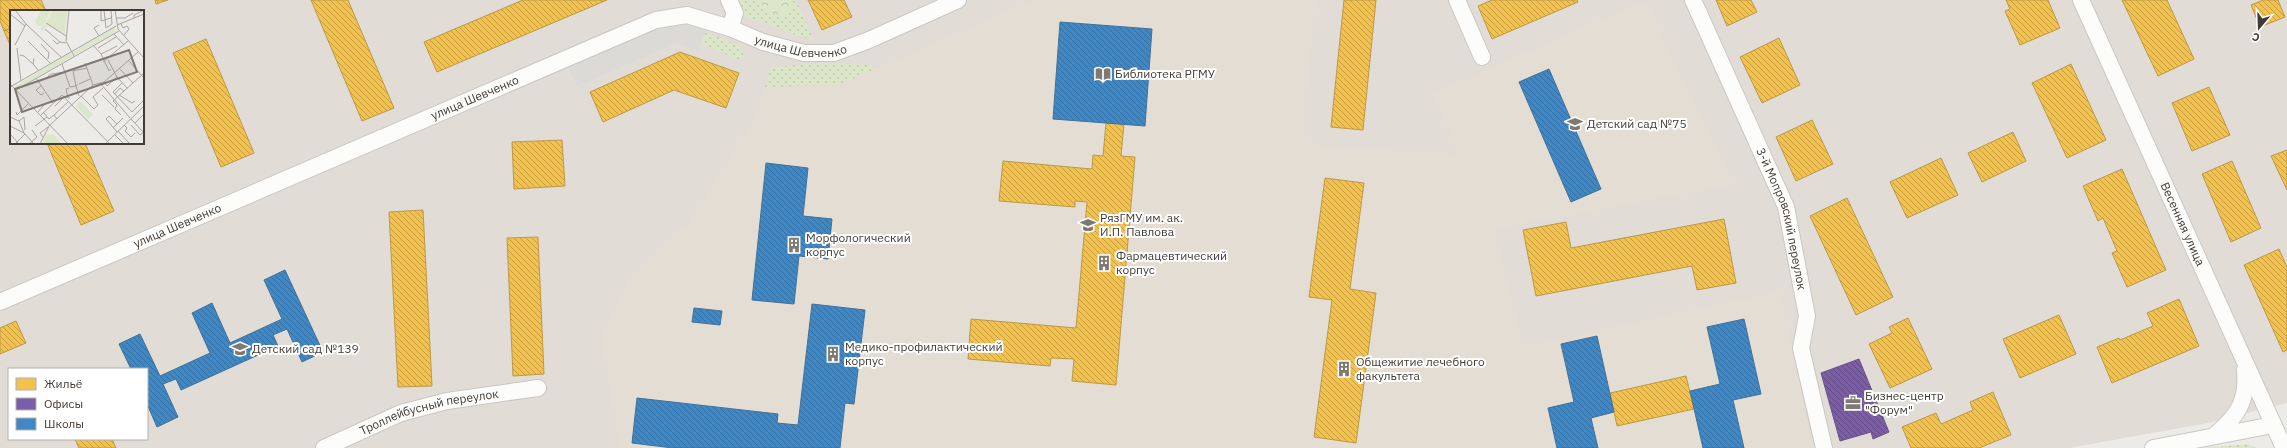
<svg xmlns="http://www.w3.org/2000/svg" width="2287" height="448" font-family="'IBM Plex Sans',sans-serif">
  <defs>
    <pattern id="grass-dots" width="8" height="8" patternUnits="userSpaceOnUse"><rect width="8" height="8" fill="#dce6c9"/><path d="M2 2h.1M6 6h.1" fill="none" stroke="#bec6ad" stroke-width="1.8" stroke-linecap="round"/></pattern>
    <pattern id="forest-crowns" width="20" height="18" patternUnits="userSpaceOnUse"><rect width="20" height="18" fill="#dce6c9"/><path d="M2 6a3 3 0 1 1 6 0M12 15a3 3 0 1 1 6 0" fill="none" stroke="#bec6ad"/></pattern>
    <pattern id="homes-back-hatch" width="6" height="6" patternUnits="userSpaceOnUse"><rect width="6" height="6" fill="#f2c14e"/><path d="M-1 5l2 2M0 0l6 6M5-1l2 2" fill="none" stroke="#c69e42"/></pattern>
    <pattern id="offices-back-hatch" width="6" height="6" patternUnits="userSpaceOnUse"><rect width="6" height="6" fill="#7b5ea7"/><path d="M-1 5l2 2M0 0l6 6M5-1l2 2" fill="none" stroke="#614b81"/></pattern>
    <pattern id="schools-back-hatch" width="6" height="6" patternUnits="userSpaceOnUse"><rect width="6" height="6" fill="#3f88c5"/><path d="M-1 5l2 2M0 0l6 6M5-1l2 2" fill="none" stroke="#3670a1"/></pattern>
  </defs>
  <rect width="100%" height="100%" fill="#edebe7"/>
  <path fill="#e1dcd5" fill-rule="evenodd" d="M0,0H2287V403L2208,423L2069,448H0ZM11,11H143V143H11ZM9,369H147V439H9Z"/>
  <path fill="#e3ddd3" d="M1033,0H1315L1302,133L1310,145L1460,154L1432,94L1645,0L1733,185L1493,229L1523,347L1779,291L1813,448H621L602,335L629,278L690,222L754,121L765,87L839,85Z"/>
  <path fill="url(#grass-dots)" d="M729,0H796L814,41L735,13Z
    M706,32L740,46L746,56L745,58L737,59L701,44Z
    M822,63L873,65L875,69L839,85L765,87L771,67Z
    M2247,444L2258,448H2201Z"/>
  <path fill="url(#forest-crowns)" d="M761,0H789L792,8L783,16L764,11Z"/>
  <path fill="#dcdad7" d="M656,20L709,22L698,51L677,43L577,86L565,59Z"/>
  <path fill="url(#homes-back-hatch)" stroke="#bd9946" d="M0,0H41L46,11H11V28L4,31L0,21Z
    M155,0H168L156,4Z
    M311,0H348L394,108L362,121Z
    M523,0H607L437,72L424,42Z
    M808,0H844L852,17L822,30Z
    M1344,0H1376L1363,130L1331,127Z
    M1492,0H1577L1578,2L1492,39L1478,6Z
    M1716,0H1751L1757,12L1727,26Z
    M2006,0H2048L2060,28L2020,45L2005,11L2010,9Z
    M2122,0H2167L2194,59L2158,76Z
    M2263,0H2278L2285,17L2260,27L2251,5Z
    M11,28V47L4,31Z
    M1779,38L1800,85L1762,103L1740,57Z
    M206,39L254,153L221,167L173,53Z
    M680,52L739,73L726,108L674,90L603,122L590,92Z
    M2071,64L2106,140L2067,158L2032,83Z
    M2209,87L2230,135L2192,151L2172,103Z
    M1812,120L1833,164L1796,181L1776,137Z
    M1106,123L1124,124L1121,156L1135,157L1116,385L1072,381L1074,359L1051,358L1050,366L968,359L971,319L1076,328L1087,202L1075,201V207L999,201L1003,161L1092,169L1093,155L1103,156Z
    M2013,132L2026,161L1982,182L1968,153Z
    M562,140L565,186L514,189L512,142Z
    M47,143H85L114,211L81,225Z
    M2287,150V190L2271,156Z
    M1941,158L1958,195L1907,218L1890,182Z
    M2232,161L2261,228L2231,242L2202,174Z
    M2122,169L2166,270L2127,287L2112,253L2117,251L2103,218L2098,221L2083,186Z
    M1325,178L1364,183L1350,289L1376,293L1356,443L1314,437L1332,300L1309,297Z
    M1847,198L1893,297L1856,315L1810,216Z
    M423,210L432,386L398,387L389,212Z
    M1724,219L1736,283L1697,290L1692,266L1536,296L1523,230L1566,222L1571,248Z
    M538,237L544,374L513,376L507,238Z
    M2279,249L2287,267V350L2283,352L2244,265Z
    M2179,299L2199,346L2112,383L2097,347L2119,338L2120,340L2153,326L2147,313Z
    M2059,315L2076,354L2020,378L2003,339Z
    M1908,318L1932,369L1890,388L1869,344L1892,333L1889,327Z
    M16,321L26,343L0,354V328Z
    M1686,376L1694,409L1617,426L1610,393Z
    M1993,392L2011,435L1979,448H1911L1902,427L1936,413L1941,424L1973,410L1970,402Z
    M75,439H112L116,448H79Z"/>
  <path fill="url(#offices-back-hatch)" stroke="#6a5485" d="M1859,359L1889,432L1873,439L1871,432L1840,441L1821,373Z"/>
  <path fill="url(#schools-back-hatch)" stroke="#40719a" d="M1060,22L1152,29L1145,126L1053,119Z
    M1549,69L1601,189L1571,202L1519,82Z
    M766,163L808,168L803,216L832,219L828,259L799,256L794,304L752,300Z
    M285,270L323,352L302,362L287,329L273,335L278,346L181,390L176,379L163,384L178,417L157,427L147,404V369H131L119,344L140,334L160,376L210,353L192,313L212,303L230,343L282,319L264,280Z
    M812,304L865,310L854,404L845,403L840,448H673L632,443L637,398L778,414L777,423L798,425Z
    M694,308L722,311L720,325L692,322Z
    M1744,319L1761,394L1733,400L1744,448H1703L1690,391L1720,384L1707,327Z
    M1597,336L1614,412L1591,418L1598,448H1557L1548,408L1574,402L1561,344Z"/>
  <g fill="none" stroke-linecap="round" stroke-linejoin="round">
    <defs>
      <g id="minor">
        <path d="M729,0L735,13L730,28"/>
        <path d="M1457,0L1482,57"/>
        <path id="s1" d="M1693,0L1786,207L1807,316L1801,348L1824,448"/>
        <path id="s2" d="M2081,0L2284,448"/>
        <path id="s3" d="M0,302L656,20L687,15L730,28L763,42L804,53H834L869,40L958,0"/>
        <path d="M2215,435C2238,416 2248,400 2245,370"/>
        <path id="s4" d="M324,448L401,413L447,401L538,388"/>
        <path d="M2153,448L2273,425"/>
      </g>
    </defs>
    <use href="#minor" stroke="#cac7c3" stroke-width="18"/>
    <use href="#minor" stroke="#fcfcfb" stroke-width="16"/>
  </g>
  <defs>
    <symbol id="library-bare" viewBox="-9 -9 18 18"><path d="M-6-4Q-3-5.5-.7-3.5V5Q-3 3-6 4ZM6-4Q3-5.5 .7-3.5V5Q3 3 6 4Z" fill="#7e7973" stroke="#fff" stroke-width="2.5" paint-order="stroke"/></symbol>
    <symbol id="school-bare" viewBox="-9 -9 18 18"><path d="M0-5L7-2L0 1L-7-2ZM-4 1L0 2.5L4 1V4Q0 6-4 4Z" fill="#7e7973" stroke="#fff" stroke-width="2.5" paint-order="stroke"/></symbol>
    <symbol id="university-bare" viewBox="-9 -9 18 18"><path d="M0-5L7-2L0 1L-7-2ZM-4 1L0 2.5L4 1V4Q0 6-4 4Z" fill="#7e7973" stroke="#fff" stroke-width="2.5" paint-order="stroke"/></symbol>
    <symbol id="building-bare" viewBox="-9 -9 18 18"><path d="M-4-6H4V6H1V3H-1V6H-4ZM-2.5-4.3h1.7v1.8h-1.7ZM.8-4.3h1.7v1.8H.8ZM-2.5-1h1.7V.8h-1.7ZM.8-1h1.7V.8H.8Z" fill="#7e7973" stroke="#fff" stroke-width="2.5" paint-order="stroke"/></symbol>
    <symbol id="office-bare" viewBox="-9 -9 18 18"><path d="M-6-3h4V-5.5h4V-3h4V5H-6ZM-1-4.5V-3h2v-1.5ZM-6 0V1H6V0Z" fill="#7e7973" stroke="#fff" stroke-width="2.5" paint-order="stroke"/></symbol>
  </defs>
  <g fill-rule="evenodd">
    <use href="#library-bare" x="1092" y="63" width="22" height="22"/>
    <use href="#school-bare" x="1564" y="113" width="22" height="22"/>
    <use href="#university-bare" x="1077" y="214" width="22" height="22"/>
    <use href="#building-bare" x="783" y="234" width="22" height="22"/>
    <use href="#building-bare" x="1093" y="252" width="22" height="22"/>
    <use href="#school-bare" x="229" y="338" width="22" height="22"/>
    <use href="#building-bare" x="822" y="343" width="22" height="22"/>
    <use href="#building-bare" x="1333" y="358" width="22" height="22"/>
    <use href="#office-bare" x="1842" y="392" width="22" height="22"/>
  </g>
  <g text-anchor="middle" stroke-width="4" stroke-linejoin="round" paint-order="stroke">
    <g font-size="12" fill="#423b35" stroke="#fff">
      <text dy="4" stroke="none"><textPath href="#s3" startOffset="865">улица Шевченко</textPath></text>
      <text dy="4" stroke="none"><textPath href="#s3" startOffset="517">улица Шевченко</textPath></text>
      <text dy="4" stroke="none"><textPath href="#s1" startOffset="237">3-й Мопровский переулок</textPath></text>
      <text dy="4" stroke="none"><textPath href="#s2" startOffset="246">Весенняя улица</textPath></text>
      <text dy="4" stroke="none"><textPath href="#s3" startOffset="193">улица Шевченко</textPath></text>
      <text dy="4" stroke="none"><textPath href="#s4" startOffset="112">Троллейбусный переулок</textPath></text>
    </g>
    <g font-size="12" fill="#423b35" stroke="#fff" text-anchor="start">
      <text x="1115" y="78">Библиотека РГМУ</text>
      <text x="1587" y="128">Детский сад №75</text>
      <text x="1100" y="222">РязГМУ им. ак.<tspan x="1100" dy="14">И.П. Павлова</tspan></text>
      <text x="806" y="242">Морфологический<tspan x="806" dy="14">корпус</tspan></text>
      <text x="1116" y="260">Фармацевтический<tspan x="1116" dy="14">корпус</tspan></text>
      <text x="845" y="351">Медико-профилактический<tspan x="845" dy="14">корпус</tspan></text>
      <text x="252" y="353">Детский сад №139</text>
      <text x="1356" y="366">Общежитие лечебного<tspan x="1356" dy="14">факультета</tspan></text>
      <text x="1865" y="400">Бизнес-центр<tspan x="1865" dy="14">"Форум"</tspan></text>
    </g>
  </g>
  <g transform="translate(10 10)">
    <rect width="134" height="134" fill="#edebe7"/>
    <path d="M104,17L106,21L97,27L64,45L63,42ZM60,43L63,46L7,79L4,77Z" fill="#dce6c9"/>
    <path d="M43,0H57L55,25L35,14ZM37,124L44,125L52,134H32Z" fill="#dce6c9"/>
    <path d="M31,0H41L34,14L37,17L32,21L30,19L33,15L28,16L25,12ZM70,91L83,104L78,109L66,96Z" fill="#dce6c9"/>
    <path fill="none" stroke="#a9a5a0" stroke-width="1" d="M5,0L16,14L52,48M59,0L56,31L64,46M91,0V11L101,8M94,0L96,18L102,14L101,0M105,0L108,19L134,48M0,4L15,16M106,8H115L123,3M124,8V5L134,0M36,13L56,26M111,14L113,18L117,16L119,19L114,25M107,15L134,4M35,19L50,32M104,24L114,35M89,26L84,18L89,15M43,30L47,34L50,32L56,33M18,31L41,54M31,34L39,43L38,49M5,35L16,14M83,35L91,44L107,36M7,38L11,71M88,38L106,27M91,44L99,61L101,59M10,45L14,46L23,54M24,48L23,54L29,61M118,50L134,68M93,52L118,31M75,53L83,75M52,54L60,77L66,76L63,61L77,58M109,58L123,73M107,67L117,78M26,68L43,93M39,68L38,66L41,64L55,62M94,72L97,76L107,67L98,50M90,73L120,108M112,73L103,82L122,102L134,90M0,74L58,134M68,74L66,76L69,86M69,74L80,69M31,76L26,80L31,85L34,83M0,77L106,16M59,78L56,79L58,88H60M6,80L109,21M105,84L110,78L114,81M92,85L104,97M109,85L122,93L125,91M71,86L84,99L88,95L83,87L93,78M45,96L54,87M6,102L7,105L18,94M33,102L39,109L44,105M27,103L35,94M111,105L105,99L107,95L103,91L134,63M30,106L52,85L100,134M0,107L9,111L14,107L15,120M47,109L44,105L58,92M96,109L107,122M96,109L99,106L107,114M121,109L134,123M9,111L14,123M125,113L134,104M114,115L117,118L115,121L121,127L125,123M121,115L130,125L134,122M0,116L14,123L24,134M25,116L37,107M103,118L113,108M108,121L120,134M0,124L9,134M105,125L114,134M33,127L30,123L38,117M5,134L15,124M19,134L27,127L22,120M30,134L39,116L83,75L94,72L128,42M95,134L134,96"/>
    <path fill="#7e7973" fill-opacity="0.15" stroke="#7e7973" stroke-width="2" d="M119,40L127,62L12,102L5,79Z"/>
    <rect width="134" height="134" fill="none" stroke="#423b35" stroke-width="2"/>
  </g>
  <rect x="8" y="368" width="140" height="72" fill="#ffffff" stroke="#b3b1ae"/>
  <rect x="16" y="378" width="20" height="12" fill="#f2c14e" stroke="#b3b1ae"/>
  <text x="44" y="388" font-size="12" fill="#423b35">Жильё</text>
  <rect x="16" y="398" width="20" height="12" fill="#7b5ea7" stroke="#b3b1ae"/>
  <text x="44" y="408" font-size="12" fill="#423b35">Офисы</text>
  <rect x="16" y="418" width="20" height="12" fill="#3f88c5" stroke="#b3b1ae"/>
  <text x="44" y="428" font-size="12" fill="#423b35">Школы</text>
  <g transform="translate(2259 28) rotate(199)" stroke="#ffffff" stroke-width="3" paint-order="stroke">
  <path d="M0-3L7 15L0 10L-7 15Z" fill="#423b35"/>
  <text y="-6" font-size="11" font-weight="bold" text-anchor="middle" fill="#423b35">С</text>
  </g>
</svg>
